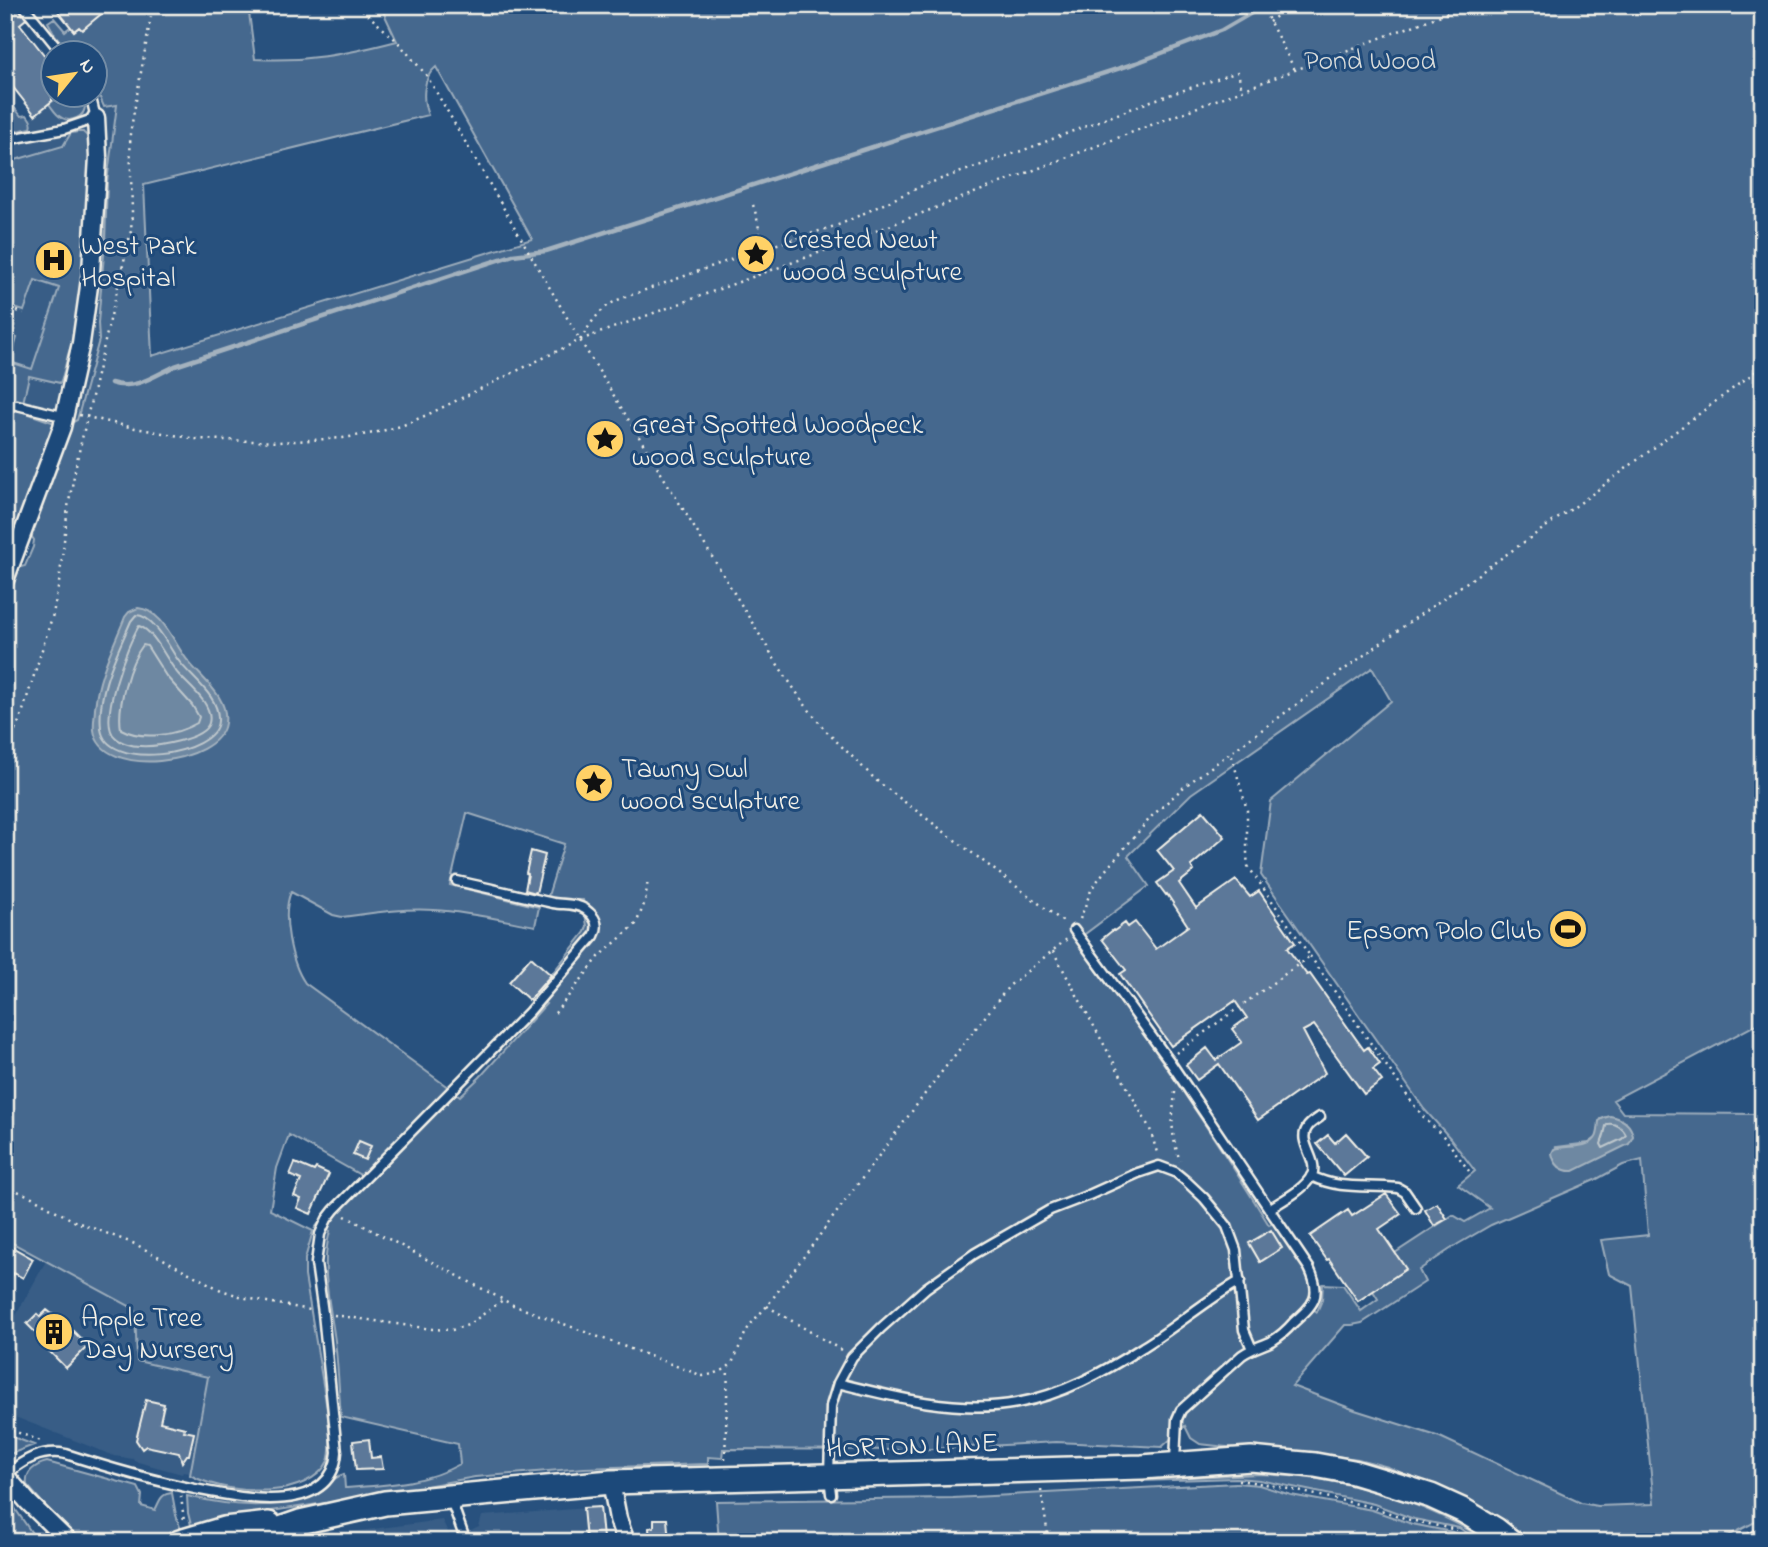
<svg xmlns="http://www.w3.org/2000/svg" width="1768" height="1547" font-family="'Indie Flower',sans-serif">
  <rect width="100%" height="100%" fill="#28517e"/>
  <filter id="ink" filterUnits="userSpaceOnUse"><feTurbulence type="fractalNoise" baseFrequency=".0143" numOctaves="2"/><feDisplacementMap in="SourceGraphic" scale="14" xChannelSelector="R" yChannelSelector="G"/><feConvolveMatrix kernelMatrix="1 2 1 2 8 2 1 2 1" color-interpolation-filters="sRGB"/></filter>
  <g filter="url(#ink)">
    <path fill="#375d86" d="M49,104L57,114L65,120L76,118L91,110L117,104L109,167L98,323L99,340L82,404L72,435L52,421L18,410L5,411V121L27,115L30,118Z
      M46,1261L136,1310L137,1361L209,1376L190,1475V1473L183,1472L182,1474L134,1461L133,1459L114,1456L5,1413V1335Z
      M600,1507L603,1538L607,1542H312L343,1533L442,1520L452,1540L479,1527L482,1516Z"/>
    <path fill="#45688e" stroke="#9cacbb" stroke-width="2" fill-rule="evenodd" d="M112,5H248L255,59C307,62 347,54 397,41L380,5H1763V1021L1613,1100L1623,1113L1763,1114V1518L1717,1542H1538L1468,1502L1388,1467L1358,1459L1296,1451L1235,1448L1200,1444L1191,1438L1185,1426L1162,1447L1056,1442L916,1450L723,1449L722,1458L708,1457V1464L584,1468L475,1477L366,1497L231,1517L192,1529L188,1513L187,1496C222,1504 250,1508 286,1503C295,1501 304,1500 313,1496C325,1490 331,1478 344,1474L345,1488C385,1485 424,1484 460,1464L458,1444L341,1417C339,1392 338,1366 335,1341C330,1304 320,1268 330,1231L315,1228L327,1212L362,1176L289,1135L277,1168L270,1210L313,1231L305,1259V1276C310,1306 315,1336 320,1366C323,1386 335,1444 328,1461C319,1480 292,1489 273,1490C247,1492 214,1488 190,1475L208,1377L137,1361L135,1309L5,1239V597L17,568L25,566L33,547L34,540L29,533L71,423L77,420L99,340L98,323L105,243L107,182L117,105L104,107L95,86L94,52H69L55,35L48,22L54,18L65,31L70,27L74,31ZM436,67L532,239L152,356L144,185L428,115C422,100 422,78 436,67ZM1372,668L1391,701L1271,801L1261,875L1424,1109L1450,1138L1475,1171L1458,1185L1490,1208L1465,1222L1453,1215L1395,1253L1373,1291L1378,1299L1361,1311L1343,1285L1323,1284L1322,1300L1317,1312L1307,1304C1310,1299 1312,1294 1312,1288C1311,1267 1287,1239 1276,1222L1269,1225C1209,1127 1144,1033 1077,940L1149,886L1128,856L1191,794ZM467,813L564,844L548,896L563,900H583L587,926L585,932L551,975L533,995L546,1004L480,1077L460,1096L305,983C291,963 281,914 291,892L333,915L342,917C372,913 403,908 434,910C468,912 502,920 535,926L539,907L450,885ZM1607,1117H1614L1625,1122L1559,1166L1556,1147L1589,1143L1597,1137L1601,1119ZM1642,1160L1648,1235L1601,1240L1609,1274L1632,1286L1654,1504L1597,1506L1581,1503L1440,1437L1355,1410L1292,1386L1345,1325H1352L1362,1323L1425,1282L1419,1270L1458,1244L1491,1225L1597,1179L1623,1165Z
      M62,94L81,95C83,98 85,102 85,106C85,117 71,123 62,118C56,115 53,109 49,104Z
      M5,96L21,116L27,115C30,119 33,123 31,128L12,132L9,120L5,121Z
      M78,132H83L87,136L91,151L92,204L77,336C66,350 67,367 60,383L29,376L23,403L5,401V334L17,338L10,362L32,369L59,288L35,280L24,311L11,307L5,282V163L63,146L71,133Z
      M18,410L55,423L17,531L8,539L5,546V411Z
      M5,1434L34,1445L5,1456Z
      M47,1462L138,1487L142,1495L141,1506L155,1510C160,1501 160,1494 172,1493L176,1515L182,1533L162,1542H81L60,1523L27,1485C25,1472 35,1465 47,1462Z
      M1259,1474C1279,1475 1299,1476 1318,1479C1377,1488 1438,1509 1488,1542H1482L1459,1528L1414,1519L1374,1504L1260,1480L1236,1478L1143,1481L1144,1479Z
      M1236,1483L1259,1485L1291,1495L1372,1510L1412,1524L1452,1532L1472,1542H1256L1179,1536L1056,1542H719L716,1501L953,1498Z
      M5,1494L38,1542H17L5,1520Z"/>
    <path fill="#6e88a2" stroke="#a4b2be" stroke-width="2" d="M138,608C163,610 174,644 188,661C202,679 229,697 225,723C220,765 100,780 94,730C93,723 95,715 95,708C98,676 113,647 125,617L129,612Z
      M1610,1116C1622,1118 1631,1124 1633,1136L1629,1144L1574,1171C1562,1172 1554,1165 1552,1153L1554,1149C1565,1145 1587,1149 1595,1139C1599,1134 1598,1127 1599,1121L1604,1118Z"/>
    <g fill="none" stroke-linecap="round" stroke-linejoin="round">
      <path stroke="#bec7cc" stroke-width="2" d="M136,615C154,615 169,647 178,660C191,678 220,696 218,721C216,756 105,772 101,728C97,690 117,654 131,621Z
        M139,626C155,631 167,662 179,675C190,687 214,705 209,723C204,740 155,747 140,746C132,746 121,743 115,737C97,722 128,643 139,626Z
        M143,645L147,646L166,676L192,705L199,717L197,723C176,735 143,741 121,729C117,706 129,663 143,645Z
        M1608,1124C1616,1123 1623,1128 1626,1135L1622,1139L1603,1148L1601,1144L1604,1135L1606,1126Z"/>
      <path stroke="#a4b2be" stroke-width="4.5" d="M111,383C134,391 154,376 175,366L513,255L546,251L1136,63L1222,30L1265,5"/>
    </g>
    <path fill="#5b7899" stroke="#f4f1e8" stroke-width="2" d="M17,5L26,19L20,24L52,65V101L35,115L5,77V15Z
      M53,5H112L82,30L79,27L74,31Z
      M1203,811L1225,837L1191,866L1194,871L1179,883L1196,908L1236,880L1250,897L1259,891L1295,943L1287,948L1307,975L1310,974L1364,1050L1368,1047L1380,1064L1373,1069L1382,1081L1364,1094L1314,1025L1303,1031L1325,1073L1258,1120L1219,1064L1197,1080L1186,1065L1207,1048L1216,1060L1242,1042L1232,1029L1247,1018L1235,1001L1171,1046L1120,974L1126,970L1102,939L1113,930L1114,931L1125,923L1128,927L1135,922L1156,949L1188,926L1167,894L1166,895L1157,883L1174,871L1157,850Z
      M531,851L545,855L536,893L525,890L528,874L526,873Z
      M531,957L551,975L529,1000L509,982Z
      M1346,1133L1367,1157L1344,1176L1317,1144L1328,1135L1335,1143Z
      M359,1141L371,1146L365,1160L353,1155Z
      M295,1163L314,1171L316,1168L329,1174L311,1214L297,1208L301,1199L294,1196L301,1180L290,1175Z
      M1386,1194L1401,1214L1379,1229L1406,1269L1358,1301L1329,1259L1327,1260L1310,1236L1348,1210L1352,1216Z
      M1437,1203L1447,1219L1434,1226L1425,1210Z
      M1271,1230L1282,1248L1260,1262L1249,1243Z
      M5,1243L33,1259L23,1278L14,1273L5,1288Z
      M47,1310L61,1321L62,1320L88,1346L66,1368L42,1344L43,1340L27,1324L37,1314L40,1317Z
      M146,1400L164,1404L160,1422L185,1428L184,1431L194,1433L189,1455H187L182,1462L179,1453L146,1446L142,1449L136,1440Z
      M369,1439L371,1458L381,1457L383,1469L356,1470L353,1441Z
      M600,1507L603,1538L586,1540L583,1508Z
      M654,1519H667L669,1542H650L649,1528L654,1527Z"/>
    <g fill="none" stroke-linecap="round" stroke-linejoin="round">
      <defs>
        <path id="lane" d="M23,5L61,52
          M5,140L64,129L96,118L90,94
          M5,404L17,405L66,417
          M1074,930L1168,1059L1309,1268C1323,1296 1314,1304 1293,1323C1287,1330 1280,1336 1272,1341C1262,1346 1252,1348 1242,1355L1181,1410L1177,1419L1175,1461
          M1311,1176C1342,1191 1367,1184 1398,1188L1405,1192L1416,1208
          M1269,1209C1283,1200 1304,1190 1312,1175C1319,1160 1297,1142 1307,1128C1310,1123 1316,1120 1320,1117
          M838,1383C893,1397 959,1414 1017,1403C1062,1395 1104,1372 1143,1347C1176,1327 1206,1300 1240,1281
          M5,1475C24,1460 41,1449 66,1454C109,1468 151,1480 195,1489C237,1497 332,1519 337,1452L323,1313L316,1263L320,1234L327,1219L334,1210L529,1012L594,936C600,925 595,916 585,909C575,903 564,905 553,903C521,896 489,888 457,881
          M831,1494L829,1476L831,1406L838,1383L852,1357L881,1328L926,1288L974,1254L1050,1210L1089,1195L1138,1173L1159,1166L1175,1172L1186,1181L1204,1198L1227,1226L1236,1250L1244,1330L1252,1349
          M451,1500L466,1542
          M1744,1542L1763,1532"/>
        <path id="street" d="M5,580L62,427L81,343L91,272L98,157L96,118
          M5,1475L28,1502L69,1542
          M611,1482L618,1519L626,1542"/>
        <path id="secondary" d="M180,1542L224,1529L269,1524
          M243,1542L300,1522L385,1503L611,1482L1142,1467L1251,1459L1315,1465L1353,1472L1393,1484L1431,1496L1464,1511L1496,1530L1511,1542"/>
      </defs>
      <use href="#lane" stroke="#f4f1e8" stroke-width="13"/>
      <use href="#street" stroke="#f4f1e8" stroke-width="21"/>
      <use href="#secondary" stroke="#f4f1e8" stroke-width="28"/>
      <path stroke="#f4f1e8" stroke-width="2.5" stroke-dasharray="2 5" stroke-linecap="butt" d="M357,5L397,41L427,76L580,340L778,665L803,702L825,730L877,781L1066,924
        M1261,5L1295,70
        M1269,22L1291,5
        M753,205C762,231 761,248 757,275
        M791,240L841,224L924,185L1024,150L1151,101L1238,72L1242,90
        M5,289L10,309L24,313
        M580,340C592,322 599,308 620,299L761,249L791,240L819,251
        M79,415L130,427L196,439L279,442L343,438L374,433L401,426L429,414L580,340L821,252L1242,90L1468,5
        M5,756L22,714L53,614L59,583L68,507L77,460L131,231L132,212L130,134L153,5
        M1080,919L1092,888L1104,872L1152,816L1185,786L1404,626L1580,503L1763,366
        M1053,951L1150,1129L1158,1156
        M1310,956L1413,1104L1426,1120L1445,1138L1469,1171
        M555,1013L599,957L636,924L645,902L648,879
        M1176,1053L1310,956L1248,866L1247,856V810L1231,753
        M1175,1092C1172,1123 1170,1131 1180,1161
        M5,1186L32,1197L74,1221L135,1244L221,1290L246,1298L310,1310
        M345,1216L513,1305L703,1376C738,1370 732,1359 746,1332C751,1322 760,1314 767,1306L933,1083L1009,986L1067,939
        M767,1306L841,1350
        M334,1315L432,1329L452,1330L468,1325L503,1300
        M5,1428L41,1441
        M725,1459L728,1368
        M1238,1480L1265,1484L1372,1507L1410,1520L1457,1530
        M1041,1490L1049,1542
        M181,1496L184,1521"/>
      <use href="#lane" stroke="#1f4a7a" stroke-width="8"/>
      <use href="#street" stroke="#1f4a7a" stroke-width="16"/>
      <use href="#secondary" stroke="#1f4a7a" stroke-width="23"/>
    </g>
  </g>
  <defs>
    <symbol id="sight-disc" viewBox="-11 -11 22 22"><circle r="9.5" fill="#ffd166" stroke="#1f4a7a"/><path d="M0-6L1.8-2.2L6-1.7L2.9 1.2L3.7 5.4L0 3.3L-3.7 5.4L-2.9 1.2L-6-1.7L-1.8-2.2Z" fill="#111"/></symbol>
    <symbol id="hospital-disc" viewBox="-11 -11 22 22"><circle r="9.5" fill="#ffd166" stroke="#1f4a7a"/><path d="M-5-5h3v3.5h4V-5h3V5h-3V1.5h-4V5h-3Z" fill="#111"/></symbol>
    <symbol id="stadium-disc" viewBox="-11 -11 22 22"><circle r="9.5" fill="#ffd166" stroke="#1f4a7a"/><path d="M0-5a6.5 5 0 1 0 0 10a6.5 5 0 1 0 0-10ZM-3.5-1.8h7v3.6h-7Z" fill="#111"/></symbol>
    <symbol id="building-disc" viewBox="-11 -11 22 22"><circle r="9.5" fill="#ffd166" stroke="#1f4a7a"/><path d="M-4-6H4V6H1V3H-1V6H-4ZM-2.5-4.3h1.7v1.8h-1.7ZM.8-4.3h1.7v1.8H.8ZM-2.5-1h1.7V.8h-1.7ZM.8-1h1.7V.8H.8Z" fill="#111"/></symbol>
  </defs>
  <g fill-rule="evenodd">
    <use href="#sight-disc" x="734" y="232" width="44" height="44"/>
    <use href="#hospital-disc" x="32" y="238" width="44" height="44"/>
    <use href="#sight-disc" x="583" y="417" width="44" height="44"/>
    <use href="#sight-disc" x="572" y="761" width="44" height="44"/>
    <use href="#stadium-disc" x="1546" y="907" width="44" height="44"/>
    <use href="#building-disc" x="32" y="1310" width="44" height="44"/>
  </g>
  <g text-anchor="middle" stroke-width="6" stroke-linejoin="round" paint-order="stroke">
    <g font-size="28" fill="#dadcda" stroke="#1f4a7a">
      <text x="1370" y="69">Pond Wood</text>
    </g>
    <g font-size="28" fill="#f4f1e8" stroke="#1f4a7a" text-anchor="start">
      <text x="783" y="248">Crested Newt<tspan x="783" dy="32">wood sculpture</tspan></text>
      <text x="81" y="254">West Park<tspan x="81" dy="32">Hospital</tspan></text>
      <text x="632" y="433">Great Spotted Woodpeck<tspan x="632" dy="32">wood sculpture</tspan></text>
      <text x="621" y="777">Tawny Owl<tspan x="621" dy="32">wood sculpture</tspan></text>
      <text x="1541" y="939" text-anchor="end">Epsom Polo Club</text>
      <text x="81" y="1326">Apple Tree<tspan x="81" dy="32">Day Nursery</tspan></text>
    </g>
    <g font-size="28" fill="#f4f1e8" stroke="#1f4a7a">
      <text transform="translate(912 1444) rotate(-2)" y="10">HORTON LANE</text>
    </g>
  </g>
  <rect width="1768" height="1547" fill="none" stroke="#1f4a7a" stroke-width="28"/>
  <rect x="14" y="14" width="1740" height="1519" fill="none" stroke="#f4f1e8" stroke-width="2.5" filter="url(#ink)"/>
  <g transform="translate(74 74) rotate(60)"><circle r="33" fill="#1f4a7a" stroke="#748da6" stroke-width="2"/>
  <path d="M0-5L12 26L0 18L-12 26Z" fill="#ffd166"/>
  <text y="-10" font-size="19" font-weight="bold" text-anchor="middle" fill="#f4f1e8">N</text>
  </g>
</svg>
